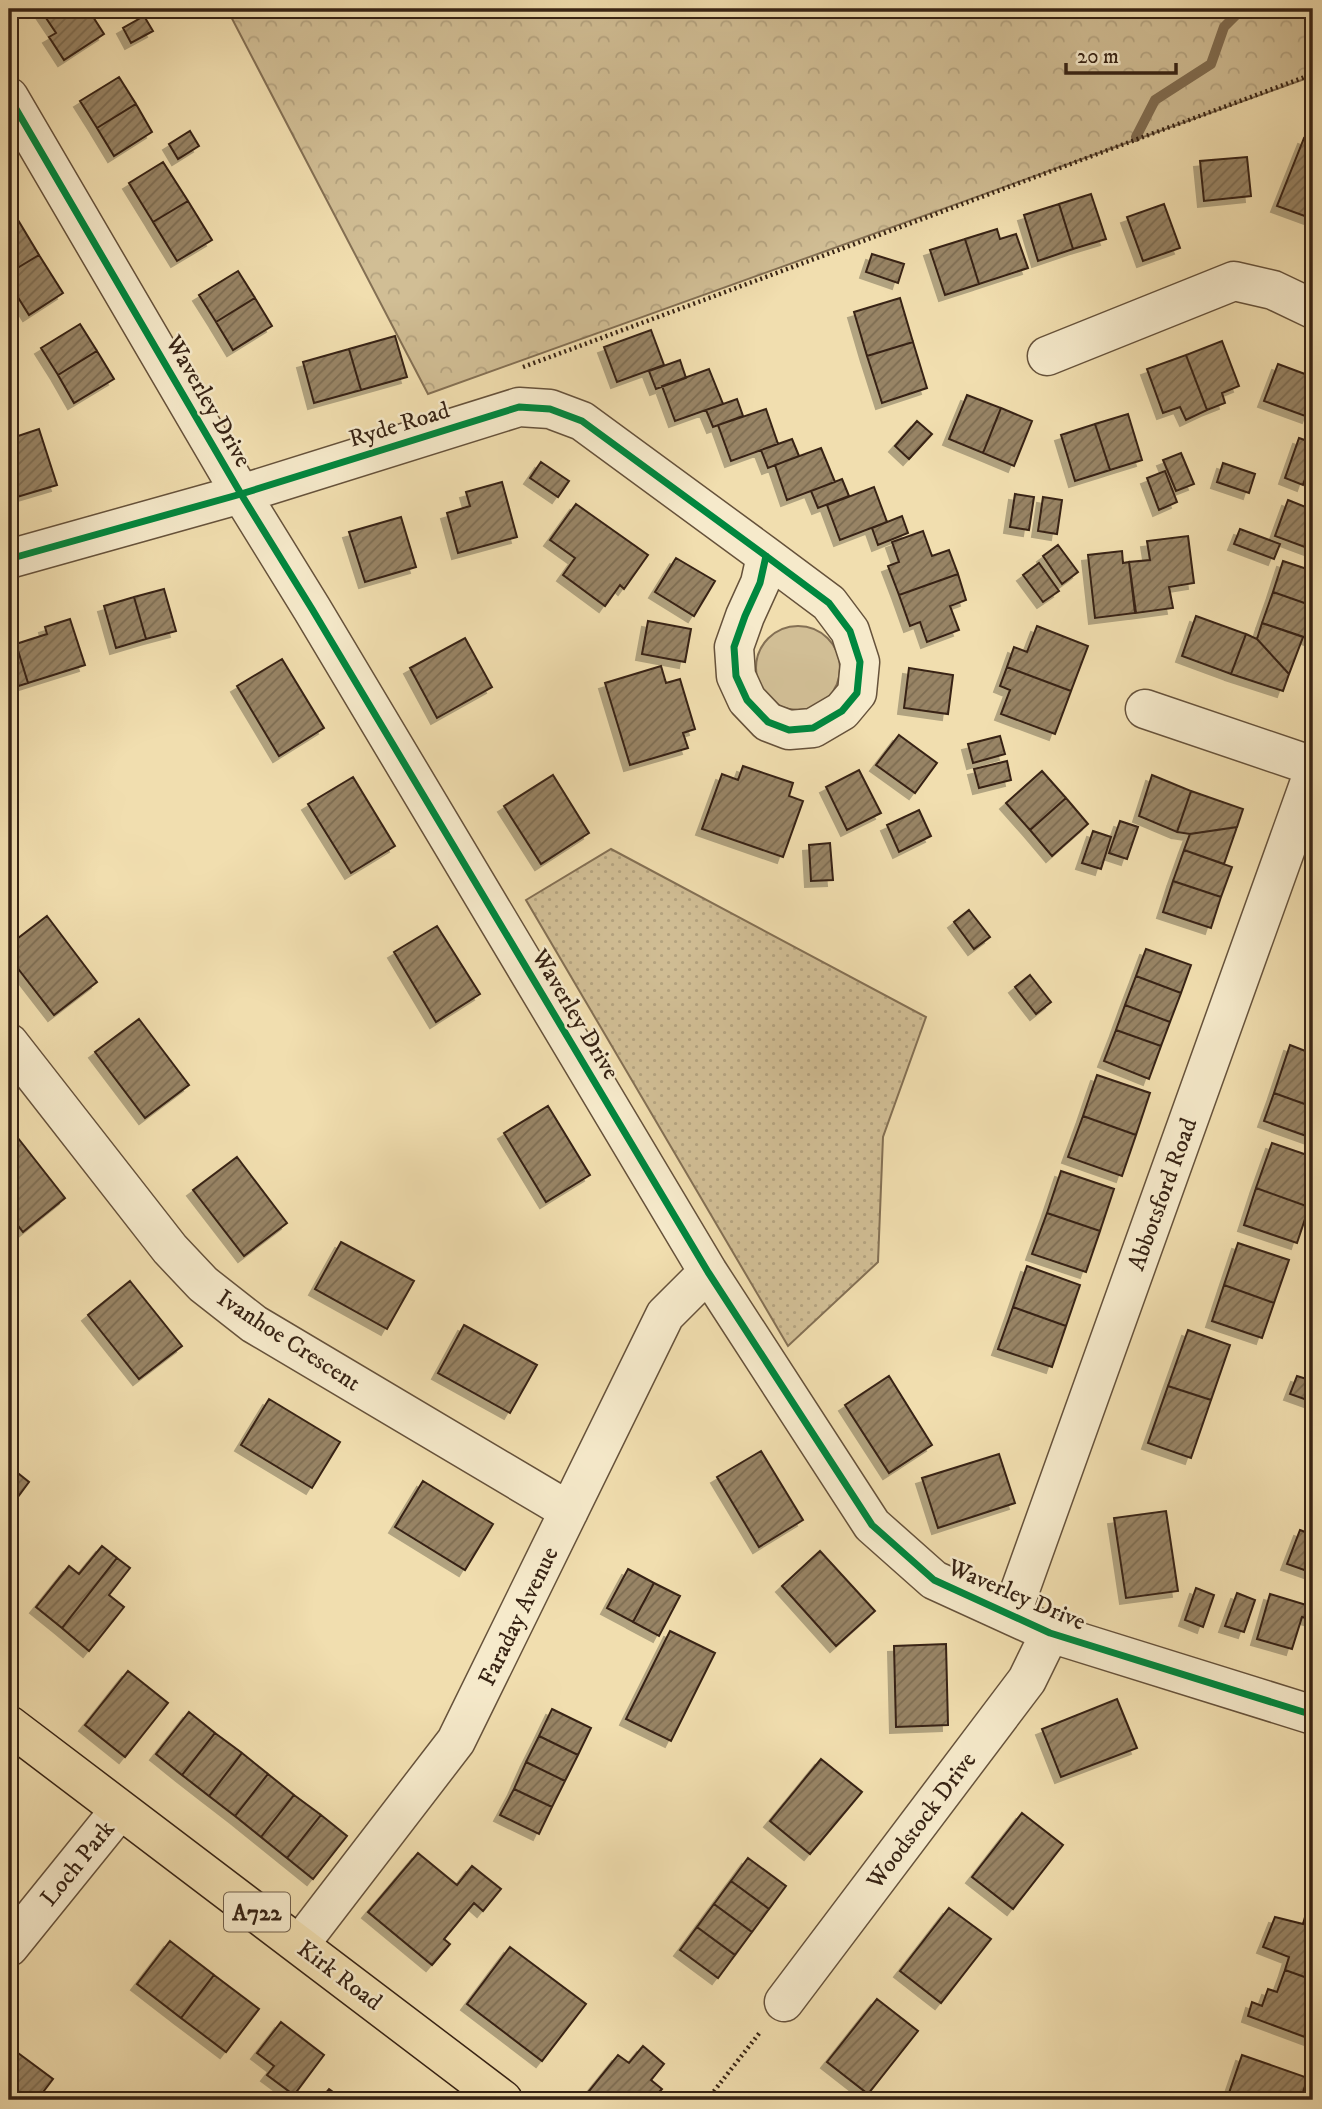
<svg xmlns="http://www.w3.org/2000/svg" width="1322" height="2109" font-family="'IM FELL DW Pica',serif">
  <defs>
    <pattern id="forest-crowns" width="20" height="18" patternUnits="userSpaceOnUse" patternTransform="scale(1.75)"><rect width="20" height="18" fill="#d1be95"/><path d="M2 6a3 3 0 1 1 6 0M12 15a3 3 0 1 1 6 0" fill="none" stroke="#b4a380"/></pattern>
    <pattern id="park-dots" width="8" height="8" patternUnits="userSpaceOnUse" patternTransform="scale(1.75)"><rect width="8" height="8" fill="#d1be95"/><path d="M2 2h.1M6 6h.1" fill="none" stroke="#b4a380" stroke-width="1.8" stroke-linecap="round"/></pattern>
    <pattern id="building-hatch" width="6" height="6" patternUnits="userSpaceOnUse" patternTransform="scale(1.75)"><rect width="6" height="6" fill="#988465"/><path d="M-1 1l2-2M0 6l6-6M5 7l2-2" fill="none" stroke="#7d6c52"/></pattern>
    <filter id="shadow"><feDropShadow dx="-6" dy="6" stdDeviation="0" flood-color="#0004"/></filter>
  </defs>
  <rect width="100%" height="100%" fill="#f1deaf"/>
  <filter id="stains"><feTurbulence type="fractalNoise" baseFrequency=".00286" numOctaves="4"/><feColorMatrix values="0 0 0 0 .2 0 0 0 0 .09 0 0 0 0 .02 0 0 0 .5 -.17"/></filter>
  <radialGradient id="worn" r=".72"><stop offset=".6" stop-color="#630" stop-opacity="0"/><stop offset="1" stop-color="#630" stop-opacity=".3"/></radialGradient>
  <path fill="#d1be95" stroke="#847054" stroke-width="2" d="M756 668a42 42 0 1 1 84 0a42 42 0 1 1-84 0Z"/>
  <path fill="url(#forest-crowns)" stroke="#847054" stroke-width="2" d="M227,9H1313V76L428,394Z"/>
  <path fill="url(#park-dots)" stroke="#847054" stroke-width="2" d="M611,849L926,1017L883,1137L878,1262L788,1346L526,900Z"/>
  <g fill="none" stroke-linecap="round" stroke-linejoin="round">
    <path stroke="#816d51" stroke-width="10" d="M1136,137L1155,100L1211,64L1224,27L1242,9"/>
  </g>
  <path fill="url(#building-hatch)" stroke="#372314" stroke-width="2" filter="url(#shadow)" d="M40,9H88L104,34L64,60L49,37L56,33Z
    M144,16L153,31L131,43L123,28Z
    M119,77L136,104L97,128L80,101Z
    M136,104L152,132L114,156L97,128Z
    M190,131L199,146L178,159L169,144Z
    M1304,138L1313,142V219L1277,206Z
    M1247,157L1251,196L1204,201L1200,161Z
    M163,162L188,201L153,222L129,183Z
    M1091,194L1106,239L1073,249L1059,204Z
    M188,201L212,240L177,261L153,222Z
    M1059,204L1073,249L1038,261L1024,215Z
    M1164,204L1180,248L1143,261L1127,217Z
    M15,215L39,255L9,273V219Z
    M997,229L1000,239L1016,234L1028,268L979,284L965,239Z
    M965,239L979,284L945,295L930,250Z
    M872,254L904,264L898,283L866,272Z
    M39,255L63,293L29,315L9,283V273Z
    M238,271L255,298L216,322L199,295Z
    M255,298L272,326L233,350L216,322Z
    M900,298L913,342L867,356L854,312Z
    M80,324L97,351L58,375L41,348Z
    M651,330L664,365L617,382L604,347Z
    M395,336L407,377L361,390L349,349Z
    M1222,341L1239,386L1222,393L1225,403L1207,410L1186,355Z
    M913,342L927,388L882,403L867,356Z
    M349,349L361,390L314,403L303,362Z
    M97,351L114,379L74,403L58,375Z
    M1186,355L1207,410L1186,420L1180,407L1163,413L1147,369Z
    M680,360L686,378L656,389L649,371Z
    M1278,364L1313,377V403L1308,417L1264,401Z
    M709,369L723,404L675,421L662,386Z
    M967,395L1001,408L983,453L949,439Z
    M737,399L743,416L713,427L706,410Z
    M1001,408L1032,421L1014,466L983,453Z
    M766,409L778,444L731,461L718,425Z
    M1128,414L1142,460L1110,470L1095,424Z
    M917,421L932,434L909,459L895,446Z
    M1095,424L1110,470L1075,481L1061,435Z
    M39,429L57,485L17,497L9,471V439Z
    M1299,438L1313,443V456L1303,485L1285,478Z
    M792,439L799,456L768,468L761,450Z
    M821,448L835,482L787,500L775,465Z
    M1181,453L1194,484L1176,491L1163,460Z
    M541,462L569,481L558,497L530,478Z
    M1223,463L1255,474L1249,493L1217,482Z
    M9,471L17,497L9,500Z
    M1165,471L1177,502L1159,510L1147,478Z
    M842,479L849,496L818,508L811,491Z
    M502,482L517,537L458,553L447,513L470,506L466,492Z
    M874,487L887,522L840,540L827,505Z
    M1015,494L1034,497L1029,530L1010,527Z
    M1043,497L1062,500L1057,534L1038,531Z
    M1288,500L1313,510V550L1275,536Z
    M576,504L648,555L624,589L620,585L605,606L563,575L575,558L550,540Z
    M902,516L908,533L878,545L872,528Z
    M401,517L416,567L365,582L349,532Z
    M1240,529L1280,544L1274,559L1234,544Z
    M923,531L932,556L949,550L958,574L899,595L888,566L899,562L892,542Z
    M1188,536L1194,583L1169,587L1173,608L1136,613L1129,562L1150,560L1147,541Z
    M1058,545L1078,572L1062,584L1043,556Z
    M1122,551L1123,563L1129,562L1135,613L1095,618L1088,555Z
    M676,558L715,581L694,616L655,592Z
    M1283,561L1313,571V606L1273,592Z
    M1039,563L1059,591L1043,602L1023,575Z
    M958,574L966,600L950,606L959,630L927,642L920,622L910,626L899,595Z
    M164,589L176,631L146,639L134,597Z
    M1273,592L1313,606V630L1310,639L1262,623Z
    M134,597L146,639L116,648L104,606Z
    M1196,616L1246,634L1231,674L1182,656Z
    M70,619L85,665L28,683L16,644L47,634L45,627Z
    M648,621L691,629L685,662L642,654Z
    M1262,623L1303,637L1289,674L1257,639Z
    M1037,626L1088,646L1071,691L1007,667L1014,647L1027,652Z
    M1246,634L1257,639L1289,674L1283,691L1231,674Z
    M465,638L492,687L437,718L410,668Z
    M16,644L28,683L9,689V647Z
    M282,659L324,728L279,756L237,686Z
    M661,666L666,683L680,679L695,729L683,733L688,748L630,765L605,683Z
    M1007,667L1071,691L1055,734L1001,714L1010,690L1000,686Z
    M909,668L953,675L948,714L904,708Z
    M899,735L937,763L915,793L876,765Z
    M1000,736L1005,754L973,763L968,744Z
    M1007,761L1011,780L979,788L974,769Z
    M743,766L793,783L789,796L803,801L783,857L702,829L722,774L738,780Z
    M859,770L881,813L847,830L826,787Z
    M1042,771L1066,798L1030,830L1006,803Z
    M553,775L589,833L541,864L504,806Z
    M1152,775L1191,791L1177,832L1139,816Z
    M353,777L395,846L351,873L308,804Z
    M1191,791L1243,809L1237,827L1190,834L1177,832Z
    M1066,798L1088,824L1052,856L1030,830Z
    M919,810L931,836L899,852L887,825Z
    M1120,821L1138,827L1127,859L1109,853Z
    M1237,827L1224,864L1184,850L1190,834Z
    M1093,831L1111,837L1101,869L1082,863Z
    M830,843L833,880L811,881L809,845Z
    M1184,850L1232,867L1221,897L1173,881Z
    M1173,881L1221,897L1211,928L1163,912Z
    M969,910L990,937L974,949L954,922Z
    M47,916L97,982L54,1015L9,957V945Z
    M437,926L480,994L436,1022L394,952Z
    M1146,949L1191,965L1181,993L1136,976Z
    M1030,975L1051,1002L1036,1014L1015,987Z
    M1136,976L1181,993L1170,1022L1125,1005Z
    M1125,1005L1170,1022L1161,1046L1116,1030Z
    M139,1019L189,1085L145,1118L95,1052Z
    M1116,1030L1161,1046L1149,1079L1104,1061Z
    M1290,1045L1313,1054V1107L1274,1093Z
    M1097,1075L1150,1093L1136,1135L1083,1116Z
    M1274,1093L1313,1107L1312,1138L1264,1121Z
    M548,1106L590,1175L546,1202L504,1133Z
    M1083,1116L1136,1135L1122,1176L1068,1157Z
    M14,1133L65,1198L23,1232L9,1214V1137Z
    M1272,1143L1313,1157V1195L1309,1207L1256,1188Z
    M237,1157L287,1223L244,1256L193,1190Z
    M1061,1171L1114,1189L1100,1231L1047,1213Z
    M1256,1188L1309,1207L1297,1243L1244,1225Z
    M1047,1213L1100,1231L1086,1272L1032,1254Z
    M341,1242L414,1281L387,1329L315,1289Z
    M1238,1243L1289,1260L1274,1303L1224,1285Z
    M1027,1266L1080,1285L1066,1326L1013,1307Z
    M130,1281L182,1346L139,1379L88,1315Z
    M1224,1285L1274,1303L1262,1338L1212,1321Z
    M1013,1307L1066,1326L1052,1367L998,1349Z
    M464,1325L537,1365L510,1413L438,1373Z
    M1188,1330L1230,1345L1211,1400L1168,1386Z
    M889,1376L932,1445L889,1473L845,1405Z
    M1297,1376L1313,1381V1402L1290,1394Z
    M1168,1386L1211,1400L1191,1458L1148,1443Z
    M269,1399L340,1442L312,1488L241,1445Z
    M761,1451L803,1520L759,1547L717,1477Z
    M999,1454L1015,1503L938,1528L922,1478Z
    M9,1466L29,1482L9,1509Z
    M423,1481L493,1524L465,1570L395,1527Z
    M1166,1511L1178,1591L1126,1598L1114,1518Z
    M1300,1530L1313,1535V1573L1287,1564Z
    M102,1546L117,1558L62,1628L36,1607L69,1566L79,1574Z
    M820,1551L875,1611L836,1646L782,1586Z
    M117,1558L130,1568L109,1595L124,1607L89,1651L62,1628Z
    M628,1569L654,1583L633,1622L607,1608Z
    M654,1583L680,1596L659,1636L633,1622Z
    M1196,1588L1214,1595L1203,1627L1185,1620Z
    M1237,1593L1255,1600L1244,1632L1225,1626Z
    M1270,1594L1313,1607V1620L1302,1617L1292,1649L1257,1639Z
    M670,1631L715,1653L671,1741L626,1719Z
    M946,1644L948,1725L896,1727L894,1646Z
    M128,1671L168,1703L125,1757L85,1725Z
    M1117,1699L1137,1748L1061,1777L1042,1729Z
    M552,1709L591,1728L578,1755L539,1736Z
    M189,1712L215,1733L182,1775L156,1754Z
    M215,1733L242,1753L209,1796L182,1775Z
    M539,1736L578,1755L565,1781L526,1762Z
    M242,1753L268,1774L235,1816L209,1796Z
    M821,1759L862,1792L810,1854L770,1821Z
    M526,1762L565,1781L552,1807L514,1789Z
    M268,1774L294,1795L261,1837L235,1816Z
    M514,1789L552,1807L539,1834L500,1815Z
    M294,1795L321,1815L287,1858L261,1837Z
    M1022,1813L1063,1845L1013,1909L972,1877Z
    M321,1815L347,1836L313,1879L287,1858Z
    M418,1853L457,1885L472,1866L501,1889L483,1911L474,1903L444,1939L450,1944L432,1965L368,1912Z
    M748,1858L786,1886L769,1909L731,1881Z
    M731,1881L769,1909L752,1932L714,1904Z
    M714,1904L752,1932L735,1955L697,1927Z
    M949,1908L991,1939L941,2003L900,1971Z
    M1275,1917L1303,1924L1305,1917L1313,1920V1980L1285,1970L1289,1957L1263,1947Z
    M697,1927L735,1955L718,1978L680,1950Z
    M170,1941L214,1975L181,2018L137,1984Z
    M510,1947L586,2004L542,2061L467,2004Z
    M1285,1970L1313,1980V2040L1248,2016L1252,2002L1262,2006L1268,1989L1277,1992Z
    M214,1975L259,2009L226,2052L181,2018Z
    M877,1999L918,2031L868,2094L827,2062Z
    M281,2022L324,2055L294,2095L267,2075L274,2066L257,2053Z
    M643,2046L664,2064L651,2080L662,2089L652,2100H591L585,2096L618,2055L629,2063Z
    M14,2050L53,2079L37,2100H9V2058Z
    M1242,2055L1308,2078L1300,2100H1247L1229,2093Z
    M329,2089L344,2100H320Z"/>
  <g fill="none" stroke-linecap="round" stroke-linejoin="round">
    <defs>
      <path id="minor" d="M9,97L241,494L312,609L708,1272L872,1525L934,1580L1050,1633L1313,1715
        M1047,356L1234,281L1273,290L1313,309
        M9,559L241,494L519,407L550,409L582,421L766,556L829,603L850,631L860,662L857,693L842,711L813,728L789,730L768,722L747,700L736,676L734,647L745,616L760,583L766,556
        M1145,709L1313,766
        M9,1043L170,1249L203,1284L254,1324L569,1511
        M1011,1615L1313,773
        M300,1944L456,1741L665,1315L708,1272
        M9,1947L119,1811
        M784,2002L1027,1680L1050,1633"/>
      <path id="primary" d="M9,1725L503,2100"/>
    </defs>
    <use href="#minor" stroke="#66523b" stroke-width="41"/>
    <use href="#primary" stroke="#372314" stroke-width="41"/>
    <path stroke="#372314" stroke-width="4.5" stroke-dasharray="2 3.5" stroke-linecap="butt" d="M523,367L1313,74
      M707,2100L761,2031"/>
    <use href="#minor" stroke="#f6eacb" stroke-width="38"/>
    <use href="#primary" stroke="#f1deaf" stroke-width="38"/>
    <defs>
      <path id="cycleway" d="M9,97L241,494L312,609L708,1272L872,1525L934,1580L1050,1633L1313,1715
        M9,559L241,494L519,407L550,409L582,421L766,556L829,603L850,631L860,662L857,693L842,711L813,728L789,730L768,722L747,700L736,676L734,647L745,616L760,583L766,556"/>
    </defs>
    <use href="#cycleway" stroke="#f6eacb" stroke-width="11"/>
    <use href="#cycleway" stroke="#00873e" stroke-width="7"/>
  </g>
  <g text-anchor="middle" stroke-width="5" stroke-linejoin="round" paint-order="stroke">
    <rect fill="#f6eacb" stroke="#705f4b" stroke-width="2" x="224" y="1892.5" width="66" height="39" rx="5"/>
    <g font-size="23" font-weight="bold" fill="#372314">
      <text x="257" y="1920">A722</text>
    </g>
    <g font-size="24" fill="#372314" stroke="#f6eacb">
      <text transform="translate(209 401) rotate(60)" y="8">Waverley Drive</text>
      <text transform="translate(399 424) rotate(-17)" y="8">Ryde Road</text>
      <text transform="translate(576 1014) rotate(59)" y="8">Waverley Drive</text>
      <text transform="translate(1162 1194) rotate(-70)" y="8">Abbotsford Road</text>
      <text transform="translate(289 1340) rotate(33)" y="8">Ivanhoe Crescent</text>
      <text transform="translate(1017 1594) rotate(23)" y="8">Waverley Drive</text>
      <text transform="translate(518 1616) rotate(-64)" y="8">Faraday Avenue</text>
      <text transform="translate(921 1820) rotate(-53)" y="8">Woodstock Drive</text>
      <text transform="translate(77 1863) rotate(-51)" y="8">Loch Park</text>
      <text transform="translate(340 1975) rotate(37)" y="8">Kirk Road</text>
    </g>
  </g>
  <rect width="1322" height="2109" fill="none" stroke="#f1deaf" stroke-width="35"/>
  <rect x="10" y="10" width="1301" height="2088" fill="none" stroke="#372314" stroke-width="3.5"/>
  <rect x="18" y="18" width="1287" height="2074" fill="none" stroke="#372314" stroke-width="2"/>
  <path d="M1066 63v10h110v-10" fill="none" stroke="#372314" stroke-width="3.5"/>
  <text x="1077" y="63" font-size="21" fill="#372314" stroke="#f6eacb" stroke-width="5" paint-order="stroke">20 m</text>
  <rect width="100%" height="100%" filter="url(#stains)"/>
  <rect width="100%" height="100%" fill="url(#worn)"/>
</svg>
